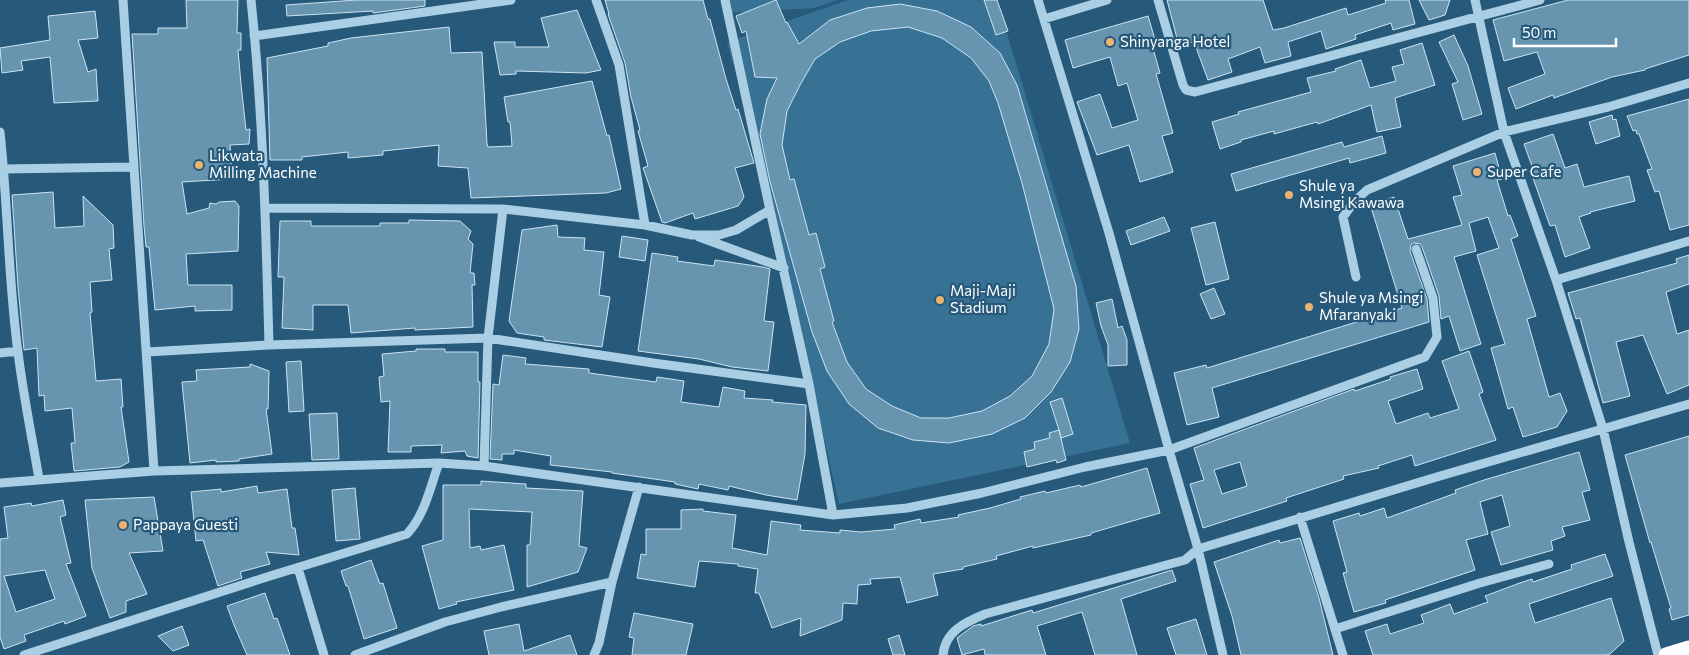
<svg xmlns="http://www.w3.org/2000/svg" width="1689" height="655" font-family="Commissioner,sans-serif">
  <rect width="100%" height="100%" fill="#26597a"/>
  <path fill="#377295" d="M725,0H837L815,8L728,13Z
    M848,0H997L1130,443L839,504L760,157L727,42Z"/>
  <path fill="#6794af" stroke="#cce4f3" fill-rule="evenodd" d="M186,0H238L237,33H241V50H238L241,84L246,130L250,129L249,144L230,145L232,179L182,182L187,214L209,208L210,203L216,204L219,202L235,201L239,206L238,251L186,254L188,285H232V310L195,311V306L155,310L149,247H146L144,226L132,34H158V28H187Z
    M356,0H425V6L373,13V11L287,16L286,5Z
    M605,0H703L708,19H710L726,79L736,110L738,109L754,163L735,168L744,197L738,206L695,219L693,213L665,223L662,222L643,168L648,166L638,131L640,130L631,97L625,63L608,14H609Z
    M776,0L786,23L787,22L799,44L830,20L867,8L900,4L937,11L971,27L1000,53L1017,85L1076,286L1079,329L1070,362L1051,392L1025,418L992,434L949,443L913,440L878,428L849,404L827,371L812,332L770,182L760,134L767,99L777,78L755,77L746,31L742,33L736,16ZM908,27L942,38L971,58L989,81L998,103L1022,183L1054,309L1049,344L1032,376L1010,396L982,411L949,418H921L892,406L866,389L847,362L832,322L834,321L820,269L825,267L816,233L809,235L794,179L790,180L782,145L787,111L800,85L815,59L840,42L871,31Z
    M984,0H997L1008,31L996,35Z
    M1167,0H1263L1273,30L1284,28L1346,8L1348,15L1386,3L1385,0H1409L1415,24L1393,30L1391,23L1355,35L1356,39L1326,49L1321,31L1288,42L1291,56L1265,63L1260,47L1228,59L1232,72L1208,80L1194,42L1179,46Z
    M1419,0H1450L1445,15L1429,20Z
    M1568,0H1689V55L1645,69V70L1612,77L1554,98L1553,95L1516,109L1508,88L1545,74L1537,52L1504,61L1493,20Z
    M577,10L601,70L586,73L516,71V74L500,75L494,42H515V47H549L541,18Z
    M95,11L98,38L78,40L88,72L96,69L98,101L54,103L50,57L21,61L23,70L2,73L0,48L50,40L48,16Z
    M1148,16L1156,43L1152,45L1160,73L1156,74L1173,133L1162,136L1173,172L1140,182L1129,145L1097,155L1077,102L1100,94L1112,128L1138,120L1127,83L1118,86L1110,57L1073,68L1065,40Z
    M449,27L451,53L482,52L487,144L488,147L512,146L510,122H508L504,97L592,81L607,136L609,135L621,189L606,193L471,198L468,168L438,166L439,145L383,151V155L348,158V152L302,157V160H270L267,58L328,46V43L351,38Z
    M1454,35L1468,66L1482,114L1463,120L1452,84L1458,82L1439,42Z
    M1422,43L1435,85L1395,98L1401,127L1377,132L1371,105L1318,124L1317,122L1274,134V131L1241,140V142L1220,149L1212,122L1239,114L1238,112L1311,92L1307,78L1336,71L1335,69L1361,60L1370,88L1396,81L1392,67L1404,64L1400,50Z
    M1689,99V225L1670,230L1659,191L1655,192L1647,170L1652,169L1639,134H1637L1636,130L1633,131L1627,116Z
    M1612,115L1613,120L1616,119L1620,136L1596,144L1589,122Z
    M1553,134L1565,168L1577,164L1584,187L1629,176L1635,201L1590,212L1591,213L1579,217L1590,248L1565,257L1555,225L1550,226L1533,178L1536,177L1524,144Z
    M1382,136L1386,153L1350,163L1349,158L1236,191L1231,174L1342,142L1344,147Z
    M1495,153L1502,179L1497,180L1508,216L1510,215L1518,236L1511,239L1536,316L1527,319L1549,397L1560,393L1567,411L1557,427L1523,437L1513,407L1508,409L1491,348L1505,344L1477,255L1499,248L1488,217L1469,223L1476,251L1454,257L1481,344L1460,351L1449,316L1441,319L1439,296L1422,247L1420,244L1414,243L1411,245L1410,251L1427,299L1429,322L1212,388L1219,417L1187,425L1174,373L1206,365L1207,368L1402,308L1370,204L1394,197L1408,239L1462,225L1453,197L1462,195L1453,166Z
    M53,192L55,228L84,226L83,196L113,225L114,248L109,249L112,280L90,282L92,312L90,313L96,381L121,379L123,407H121L129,462L120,467L74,471L71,443H75L72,408L45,411L44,395L39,396L37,348L24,350L18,287L12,195Z
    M1164,217L1170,231L1131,245L1126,231Z
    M409,220L460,221L471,231L468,239L473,244L470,273H474L475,285H472L473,327L415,330V328L351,333L348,305H313V330L282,328L284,277H278L280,221H311V226H380V223H409Z
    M1215,222L1229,279L1206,285L1191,228Z
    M557,225L558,237L585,238L584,250L604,252L599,295L610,297L602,347L544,340V337L517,333L509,321L522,230Z
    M622,236L648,240L645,261L619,257Z
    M652,253L678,257L677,261L714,266L715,260L763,267L770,269L764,321L774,322L768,371L732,367L699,359L638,351Z
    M1689,255V284L1666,292L1677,334L1689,330V385L1667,394L1643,335L1616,342L1630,396L1603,403L1580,318L1576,319L1568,293L1677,263L1676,259Z
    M1214,288L1225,314L1211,319L1200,294Z
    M1112,299L1118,328L1122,326L1127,340V365L1108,366V345L1101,326L1096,303Z
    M416,349H445V352H478V382H480L478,458L467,456L465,451L441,453L442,445L411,446V452H388L390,401L381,402L379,377L384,376L382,354L416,351Z
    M1469,351L1483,392L1479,394L1496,440L1415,466L1412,455L1378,466L1379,468L1343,476L1344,479L1286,498L1287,501L1203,528L1190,484L1204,480L1194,448L1354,389L1355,391L1391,379L1390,377L1417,369L1423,389L1388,401L1396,424L1428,413L1430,418L1459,409L1442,361ZM1240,462L1247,486L1222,494L1214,470Z
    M503,355L526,358L525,364L589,369V373L656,382L657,377L684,381L681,402L719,407L723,387L745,391L744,398L773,400L772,402L806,405L805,454L797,500L766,495L729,486L728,490L699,484L698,489L675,484V482L612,473V472L550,465L551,456L514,450V454H502V460L490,459L493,384L499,385Z
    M301,361L304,411L289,412L286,362Z
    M250,364L269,371L268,409H266L272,454L239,459V461L216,462V460L190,463L182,382L197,381L196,370L250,367Z
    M1062,398L1073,434L1061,438L1059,430L1066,460L1057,463L1056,460L1027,467L1024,452L1035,449L1034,442L1050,438L1049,433L1059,430L1050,402Z
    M337,413L339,459L312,460L309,414Z
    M1689,436V615L1672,620L1669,609L1671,608L1651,542L1650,543L1625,455Z
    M1579,452L1590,490L1582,492L1590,520L1562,527L1565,536L1551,541L1553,550L1501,565L1491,532L1510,526L1502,495L1480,502L1488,534L1466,540L1475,570L1385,600L1386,603L1354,612L1343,573L1347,572L1333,521L1359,513L1360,516L1384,508L1387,518L1456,493L1455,490L1484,480Z
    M1147,468L1160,513L1091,533V535L1033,548V546L996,556L997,559L963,567V569L933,574L938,595L907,603L900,577L870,579L871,584L858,585L857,604L843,603L842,620L800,636L801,618L772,628L759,593H755L758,569L738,566V564L699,561L695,587L637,578L641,554L646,555V529H681V510L703,509V511L736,515L732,548L767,555L771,521L801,525L800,530L840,533V530L861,532L895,529L894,525L920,519L921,523L959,517L958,515L990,508L1021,499L1020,497L1045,491L1046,493L1080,485L1081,487Z
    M481,481L526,484V488L583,491L579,546L587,548L578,572L527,587V545H530L532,512L469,509L470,548L480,546L481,550L504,545L514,590L456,602L457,604L439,609L422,546L443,540V485H481Z
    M257,486L258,493L287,489L292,528H295L299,555L266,552L270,564L240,572L242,578L218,586L203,540L196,541L191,492L221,489V492Z
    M355,488L360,539L336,541L332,490Z
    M154,497L163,551L129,553L147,594L126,601V612L110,618L92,568L85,500Z
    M63,500L66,515L60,517L71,563L66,564L86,616L65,624L64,621L24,635L26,641L4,649L0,637V539L8,538L4,507L31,503L32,506ZM45,570L55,599L16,612L4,576Z
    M1300,538L1319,598L1333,655H1241L1232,616L1214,562L1279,540L1280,543Z
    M1605,554L1613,576L1529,604L1535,623L1611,598L1624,641L1610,654L1606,655H1373L1365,631L1387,624L1390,634L1424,623L1421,615L1450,604L1454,614L1488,602L1485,596L1517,584L1532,579L1533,582L1572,569L1571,565Z
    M371,560L380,584L383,583L397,628L364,639L348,586H346L341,571Z
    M1172,570L1176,581L1121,599L1137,655H1095L1082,612L1037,626L1046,655H985L984,649L962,655L957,638L973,626L981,624V626L1032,610L1033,613Z
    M265,593L274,619L277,618L290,655H247L234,625L227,606Z
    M634,613L693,624L686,655H632L634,638L629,637Z
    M1196,619L1207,655H1176L1167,628Z
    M519,624L524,651L570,635L577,655H489L484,631Z
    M182,626L189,645L173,651L158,636Z
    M899,635L905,655H893L888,639Z"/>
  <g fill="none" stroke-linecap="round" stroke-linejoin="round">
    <path stroke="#aacee3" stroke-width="9" d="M123,0L154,471
      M251,0C263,114 266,230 269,345
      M596,0L619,65L645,225
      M725,0L770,210L809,384L833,515
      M1038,0L1109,233L1169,450L1198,549L1223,655
      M1158,0L1183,85L1186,90L1195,92L1540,0
      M1475,0L1504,132L1556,280L1603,429L1629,542L1658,655
      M1044,19L1107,0
      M254,36L511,0
      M0,132C8,205 8,279 18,352C23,394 32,437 39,479
      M4,169L133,167
      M265,208L503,209L645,225L692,235H719L736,230L770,210
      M699,237L784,268
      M1356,277L1343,217L1354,202L1367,190L1504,132L1608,107L1689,83
      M1556,280L1689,241
      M147,352L269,345L488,338L653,363L809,384
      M0,353L18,351
      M484,466L488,338L503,209
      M0,483L154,471L439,463L484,466L833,515L907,508L982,493L1085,467L1169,450L1425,357L1437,337L1433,298L1416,249
      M1300,517L1343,655
      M298,568L324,655
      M1335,629L1480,583L1549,564
      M24,655L270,576L407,534C425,515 430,487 439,463
      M355,655L445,622L501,607L612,582
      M594,655L599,643L612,582L639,487
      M943,655C945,631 966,622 985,614L1185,560L1198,549L1440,476L1689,404"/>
    <path stroke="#fff" stroke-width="15" d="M1666,655L1689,648"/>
  </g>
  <g fill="#ecb26f" stroke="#26597a" stroke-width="2">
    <circle cx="1110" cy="42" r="5"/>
    <circle cx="199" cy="165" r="5"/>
    <circle cx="1477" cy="172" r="5"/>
    <circle cx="1289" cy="195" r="5"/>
    <circle cx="940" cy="300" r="5"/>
    <circle cx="1309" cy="307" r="5"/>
    <circle cx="123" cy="525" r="5"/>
  </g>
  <g text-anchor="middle" stroke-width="4.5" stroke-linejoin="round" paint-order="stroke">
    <g font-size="15" fill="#fff" stroke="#26597a" text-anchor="start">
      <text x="1120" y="47">Shinyanga Hotel</text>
      <text x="209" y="161">Likwata<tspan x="209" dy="17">Milling Machine</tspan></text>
      <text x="1487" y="177">Super Cafe</text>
      <text x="1299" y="191">Shule ya<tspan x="1299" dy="17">Msingi Kawawa</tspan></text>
      <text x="950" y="296">Maji-Maji<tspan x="950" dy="17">Stadium</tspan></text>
      <text x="1319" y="303">Shule ya Msingi<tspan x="1319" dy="17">Mfaranyaki</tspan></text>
      <text x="133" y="530">Pappaya Guesti</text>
    </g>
  </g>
  <path d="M1514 38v8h102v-8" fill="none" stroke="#ffffff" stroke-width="2.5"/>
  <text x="1522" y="38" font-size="15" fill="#ffffff" stroke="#26597a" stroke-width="4" paint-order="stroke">50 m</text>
</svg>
